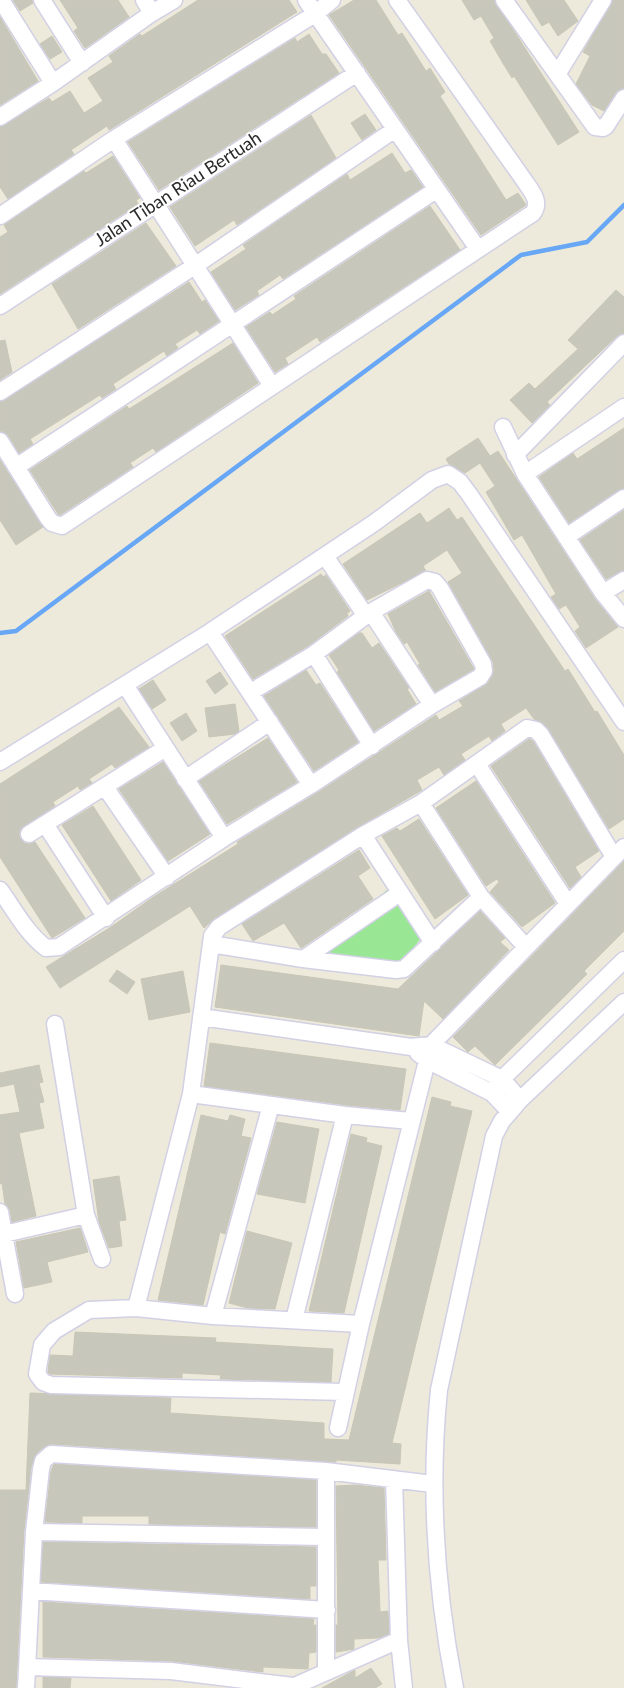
<svg xmlns="http://www.w3.org/2000/svg" width="624" height="1688" font-family="Lato,sans-serif">
  <rect width="100%" height="100%" fill="#edeadb"/>
  <path fill="#99e795" d="M388,889L423,936L400,964L311,958Z"/>
  <g fill="none" stroke-linecap="round" stroke-linejoin="round">
    <path stroke="#68a7f5" stroke-width="4.5" d="M0,633L16,631L521,255L587,242L624,205"/>
  </g>
  <path fill="#c8c7bb" stroke="#c8c7b5" d="M13,0H32L33,3L20,11Z
    M60,0H118L129,17L85,48L74,31L78,28Z
    M198,0H289L297,12L109,130L107,126L71,150L74,154L8,199L0,187V127L49,98L52,102L70,91L84,113L103,101L88,78L113,62L109,56L140,34L142,36Z
    M354,0H376L398,35L402,33L426,71L430,68L445,92L440,96L506,200L518,193L526,205L481,235L329,15Z
    M462,0H494L579,132L558,145L514,76L512,78L504,65L490,41L494,38L481,16L474,20Z
    M526,0H564L578,21L558,36L549,22L542,26Z
    M613,0H624V88L616,92L604,111L592,105L576,84L590,56L583,52Z
    M0,17L38,81L0,105Z
    M309,34L322,54H326L339,73L159,190L128,142L295,38L297,42Z
    M52,36L62,52L50,59L40,44Z
    M365,114L376,130L362,140L351,123Z
    M311,115L336,158L237,225L234,220L195,246L170,207Z
    M392,153L405,173L411,170L423,187L283,279L280,275L257,291L259,295L235,310L211,272L246,249L243,245L347,174L350,180Z
    M113,156L140,198L136,200L138,204L0,294V237L8,232L4,225L84,171L86,173Z
    M430,206L460,250L320,342L317,337L285,358L288,364L275,372L246,327L270,312L272,315L296,299L294,296Z
    M146,223L176,266L78,329L52,284Z
    M189,282L202,302L205,300L219,321L200,334L197,330L175,344L178,348L167,356L164,351L113,384L116,389L102,398L100,395L30,439L33,444L19,453L8,435L0,431V402Z
    M616,290L624,297V333L617,336L547,402L550,405L532,423L510,400L529,383L535,389L578,349L568,340Z
    M5,340L12,372L0,380V341Z
    M233,343L258,383L156,452L153,448L130,463L133,467L60,515L58,514L30,470L127,406L129,409Z
    M624,428V488L569,523L539,477L573,453L577,459Z
    M478,438L490,456L498,451L595,599L618,627L586,648L575,631L580,627L566,605L559,609L551,597L556,594L522,535L514,540L486,492L495,486L480,463L465,473L449,464L446,459Z
    M0,460L43,527L16,545L0,520Z
    M449,508L457,520L462,517L565,671L568,669L595,712L597,711L624,755V819L609,829L549,730L543,723L534,719L526,708L501,724L505,731L492,741L489,736L461,754L465,760L444,775L439,767L417,780L422,790L358,827L214,919L204,928L190,906L60,988L46,967L111,927L152,898L238,844L237,842L317,793L436,715L439,720L463,706L459,701L488,683L494,670L493,662L448,582L462,573L447,550L423,566L426,571L367,600L343,564L420,513L427,523Z
    M624,510V570L606,579L580,540Z
    M321,574L323,577L326,575L350,611L347,613L348,616L308,646L253,679L225,636Z
    M429,591L474,669L435,692L418,665L420,664L407,642L404,644L396,632L388,614Z
    M359,633H362L372,648L379,643L409,688L407,689L416,704L374,731L337,672L339,670L329,655Z
    M306,670L316,685L320,683L358,742L314,771L264,696Z
    M220,672L228,684L215,694L206,681Z
    M153,680L166,700L152,709L139,689Z
    M235,704L239,731L235,734L209,737L205,708Z
    M119,707L149,747L115,768L112,764L89,779L92,783L80,790L78,786L53,802L55,806L20,830L19,835L24,843L30,844L35,842L85,918L52,938L0,857V784Z
    M186,713L197,731L182,741L170,723Z
    M268,738L297,782L227,824L199,781Z
    M529,739L533,741L599,851L575,867L581,877L570,888L491,766Z
    M163,762L210,834L168,861L119,789Z
    M476,781L555,903L522,927L490,892L499,882L497,879L486,886L436,808Z
    M93,806L141,880L111,901L62,825Z
    M419,819L468,895L435,919L382,836L397,828L400,831Z
    M359,850L370,868L358,876L373,899L301,948L284,923L253,941L242,924Z
    M624,861V931L584,971L587,974L572,989L495,1065L475,1046L468,1052L453,1037Z
    M480,911L505,938L500,942L509,950L443,1019L424,1001L419,1036L215,1007L221,965L398,989Z
    M117,970L135,982L127,994L109,981Z
    M183,971L190,1012L149,1020L141,979Z
    M210,1043L406,1069L400,1110L346,1105L204,1086Z
    M39,1065L43,1082L39,1083L44,1102L39,1103L44,1128L19,1133L36,1216L12,1222L10,1210L5,1204L2,1183L0,1184V1115L20,1112L14,1084L0,1087V1073Z
    M432,1097L451,1102L450,1106L472,1111L392,1443L401,1444L400,1464L336,1460V1462L52,1444L45,1446L36,1454L31,1468L24,1531L16,1688H0V1490H26L30,1393L171,1398L170,1413L324,1423V1439L349,1440Z
    M201,1115L228,1121L230,1115L245,1119L241,1136L251,1138L225,1234L220,1232L203,1305L158,1300Z
    M277,1122L319,1129L305,1203L257,1194Z
    M351,1134L367,1138L366,1142L382,1146L344,1313L309,1311Z
    M119,1176L126,1220L119,1221L122,1246L109,1248L99,1222L93,1180Z
    M80,1228L88,1252L47,1262L52,1282L24,1288L16,1242Z
    M247,1231L292,1243L275,1309L248,1308L229,1303Z
    M75,1332L216,1338L215,1342L333,1349L331,1382L220,1379L221,1375L182,1373V1378L49,1374L48,1371L50,1355L73,1356Z
    M54,1464L316,1480V1527L149,1524V1516H82V1523L45,1522L51,1471Z
    M355,1485L384,1488L386,1560H378L379,1584L380,1612L388,1611L389,1634L378,1638L354,1639V1649L336,1652V1625H338L336,1486Z
    M43,1542L316,1547V1586H310V1599L41,1582Z
    M43,1602L314,1619L313,1625H316V1652L309,1653L308,1669L263,1667V1672L171,1661L43,1657Z
    M371,1668L382,1684L375,1688H322L355,1670V1678Z
    M43,1677L71,1678L70,1688H43Z"/>
  <g fill="none" stroke-linecap="round" stroke-linejoin="round">
    <defs>
      <path id="minor" d="M1,0L53,83
        M42,0L82,63
        M144,0L152,13
        M306,0L478,249
        M504,0L595,127L603,128L606,126L624,98
        M558,73L603,0
        M0,117L53,83L152,13L174,0
        M114,139L272,386
        M0,216L114,139L315,14L332,0
        M0,306L357,73
        M0,392L196,265L394,130
        M503,427L525,474L603,593L624,619
        M0,441L48,518L52,523L62,526L533,213C541,202 532,192 526,183L397,0
        M515,455L624,343
        M16,467L436,190
        M525,474L624,407
        M566,537L624,498
        M325,556L366,616
        M603,593L624,580
        M371,612L432,705
        M210,632L311,785
        M314,654L372,746
        M125,685L224,838
        M0,762L210,632L374,523L432,480L448,474L460,482L469,494L624,722
        M477,764L568,904
        M185,779L270,722
        M105,787L167,877
        M421,803L481,897L525,946
        M45,824L106,918
        M29,834L164,749
        M363,835L433,943
        M0,890C14,909 26,933 46,948L59,947L224,838L311,785L432,705L480,677L484,671L483,664L440,588L435,582L427,580L371,612L314,654L251,692
        M211,944L303,959L396,970L404,969L481,897
        M303,959L400,893
        M201,1017L411,1047L431,1045L502,1079L520,1100
        M55,1024L86,1215L102,1259
        M418,1053L427,1060L492,1093L510,1112
        M492,1093L502,1079L624,960
        M191,1094L345,1115L411,1121
        M0,1212L15,1294
        M0,1235L86,1215
        M136,1308L191,1094L212,936L219,927L363,835L421,803L527,728L536,730L541,735L614,857
        M213,1316L271,1105
        M294,1320L345,1115
        M345,1392L51,1385L43,1382L37,1374L42,1345L54,1331L89,1310L136,1308L213,1316L361,1324
        M338,1428L361,1324L431,1045L624,847
        M326,1471V1672
        M394,1479L399,1640L404,1688
        M34,1532L325,1537
        M31,1591L327,1610
        M27,1667L171,1671L293,1686
        M26,1688L34,1532L41,1469L43,1461L51,1454L326,1471L433,1484
        M290,1688L399,1640
        M455,1688C436,1591 429,1489 439,1390L494,1136L502,1121L520,1100L624,1002"/>
    </defs>
    <use href="#minor" stroke="#d2d0e4" stroke-width="19"/>
    <use href="#minor" stroke="#fff" stroke-width="16"/>
  </g>
  <g text-anchor="middle" stroke-width="4" stroke-linejoin="round" paint-order="stroke">
    <g font-size="18" fill="#2a2a2a" stroke="#fff">
      <text transform="translate(178 189) rotate(-33)" y="6">Jalan Tiban Riau Bertuah</text>
    </g>
  </g>
</svg>
